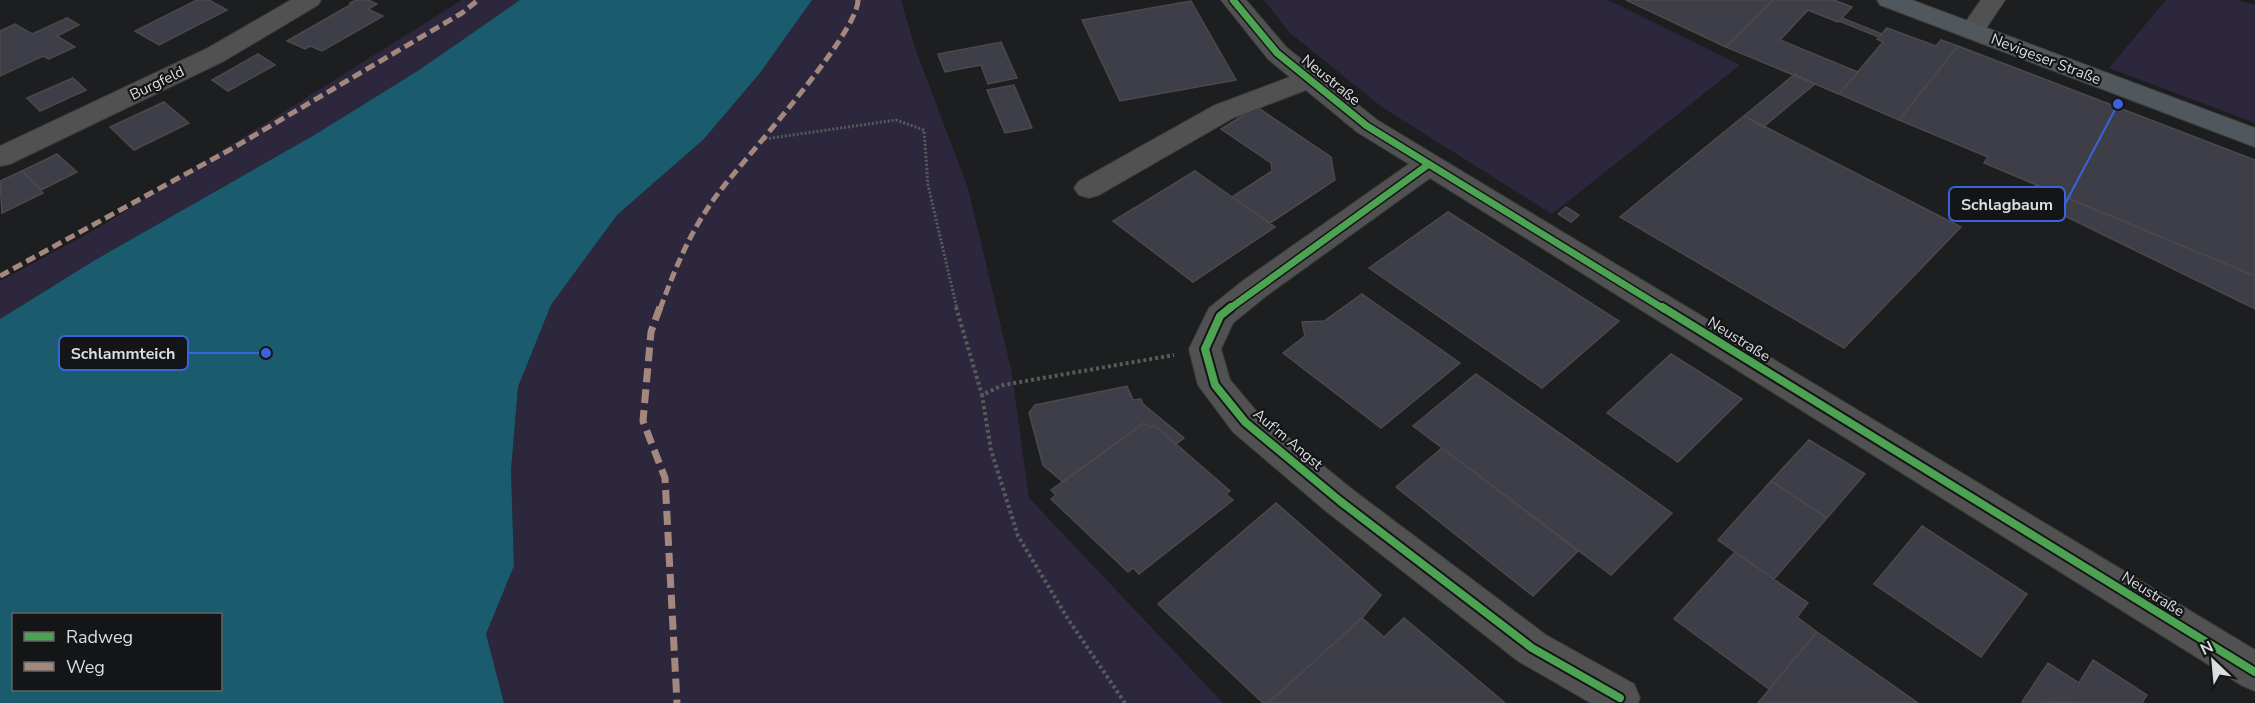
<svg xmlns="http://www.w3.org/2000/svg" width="2255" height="703" font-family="'Nunito Sans',sans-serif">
  <rect width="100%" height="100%" fill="#1d1e1f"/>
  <path fill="#2d273d" d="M462,0H520L419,70L316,134L95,260L0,319V281L100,227Z
    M812,0H901L915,48L968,188L1011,369L1029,498L1223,703H504L486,634L514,566L511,471L518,387L551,305L617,215L704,139L760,73Z
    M1264,0H1608L1740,65L1552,214L1382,107L1290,33Z
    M2166,0H2237L2255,5V123L2109,68Z"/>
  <path fill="#1a5b6d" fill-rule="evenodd" d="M520,0H812L760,73L704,139L617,215L551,305L518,387L511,471L514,566L486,634L504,703H0V319L95,260L316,134L419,70ZM14,614H220V690H14Z"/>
  <path fill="#3d3e47" stroke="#4a4a4c" stroke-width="1.5" d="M197,0H209L227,10L159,45L135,31Z
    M356,0H368L377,4L368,9L383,16L322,51L310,46L305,49L287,41L352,4L350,3Z
    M1626,0H1773L1726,47Z
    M1773,0H1834L1852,7L1838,22L1808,10L1780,40L1858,72L1839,94L1726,47Z
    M1191,1L1236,80L1120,101L1082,20Z
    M67,18L79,25L57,36L75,47L49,59L43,56L0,76V31L15,24L32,34Z
    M1842,18L1882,34L1879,37L1839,21Z
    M1887,28L1936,46L1941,40L1958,46L1899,120L1839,94L1883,42L1877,39Z
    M1001,42L1017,78L988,84L981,65L945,72L938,54Z
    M1958,46L2255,160V276L1984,163L1988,157L1899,120Z
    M258,54L275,65L228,91L212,80Z
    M1795,74L1815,84L1763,127L1744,116Z
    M73,78L86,90L40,111L27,98Z
    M1014,85L1032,128L1005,133L987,90Z
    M164,102L189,123L134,150L110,127Z
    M1257,107L1331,157L1335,180L1270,223L1232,197L1272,171L1271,163L1221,129Z
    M1744,116L1961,227L1844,348L1620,217Z
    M57,154L77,172L41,190L22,171Z
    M22,171L43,193L2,213L0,181Z
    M1195,171L1275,227L1193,282L1113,221Z
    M2036,185L2255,276V309L2026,197Z
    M1566,207L1579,215L1571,222L1558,214Z
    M1448,212L1478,231L1619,321L1542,388L1369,268Z
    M1362,294L1460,363L1381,428L1283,353L1305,336L1302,322L1324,321Z
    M1671,354L1742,399L1678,462L1607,413Z
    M1476,374L1672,513L1611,575L1413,426Z
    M1127,386L1133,400L1141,399L1143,404L1184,438L1176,444L1154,425L1150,428L1144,423L1063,482L1043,465L1029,413L1035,405Z
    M1144,423L1150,428L1154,425L1230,491L1226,494L1233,500L1139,574L1133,568L1128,572L1051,499L1056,495L1051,490Z
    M1809,440L1865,474L1827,518L1771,481Z
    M1442,448L1578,551L1533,596L1396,487Z
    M1771,481L1827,518L1774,579L1718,540Z
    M1276,503L1381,595L1362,618L1268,703H1263L1158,604Z
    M1922,526L2027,594L1981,657L1874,584Z
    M1735,552L1808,603L1797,617L1817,632L1769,689L1674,619Z
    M1362,618L1384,637L1404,618L1505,703H1268Z
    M1817,632L1918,703H1758Z
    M2093,660L2147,695L2142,703L2022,702L2048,663L2079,683Z"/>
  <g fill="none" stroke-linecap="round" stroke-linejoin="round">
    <defs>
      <path id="minor" d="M291,0H321L318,5L224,61L10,164L0,166V146L206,49Z
        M1221,0H1246L1286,47L1377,120L2255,650V691L2241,685L1430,178L1266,296L1233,323L1221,349L1230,380L1257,412L1353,490L1546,635L1634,684L1640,698L1638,703H1591L1518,661L1327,512L1233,432L1198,385L1189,349L1209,308L1244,280L1409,164L1357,132L1306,90L1233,118L1099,195L1089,198L1079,195L1074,188L1079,181L1213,106L1290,77L1268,59Z
        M1981,0H2005L1981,36L1972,39L1963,36L1959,31Z"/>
      <path id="major" d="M1877,0H1912L2255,128V147L1880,5Z"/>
    </defs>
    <use href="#minor" stroke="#3a3b3c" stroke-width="2"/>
    <use href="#major" stroke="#3a3b3c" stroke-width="2"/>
    <path stroke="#595a5a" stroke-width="3" stroke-dasharray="2 2" stroke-linecap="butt" d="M765,139L896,120L924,130L928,185L957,309"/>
    <path stroke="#595a5a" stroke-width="4" stroke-dasharray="3 3" stroke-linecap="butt" d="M956,307L982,395
      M1125,703L1068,619L1018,536L991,450L982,395L1003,385L1174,355"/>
    <use href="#minor" fill="#515152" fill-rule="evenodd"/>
    <use href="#major" fill="#50585d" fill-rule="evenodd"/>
    <path stroke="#a5887d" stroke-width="5" stroke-dasharray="10 5" stroke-linecap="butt" d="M0,276L233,148L462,13L478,0
      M660,309C676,266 692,227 720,191C745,158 858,34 858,0"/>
    <path stroke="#a5887d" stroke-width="7" stroke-dasharray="14 7" stroke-linecap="butt" d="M660,307L651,332L643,421L665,478L677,703"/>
    <defs>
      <path id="cycleway-far1" d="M1233,0L1277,53L1367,126L1664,309
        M1229,309L1429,164"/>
      <path id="cycleway" d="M1231,307L1220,316L1205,349L1215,385L1245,422L1340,501L1532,648L1620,698
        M1662,307L2255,672"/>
    </defs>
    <use href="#cycleway-far1" stroke="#131517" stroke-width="10"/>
    <use href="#cycleway" stroke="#131517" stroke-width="12"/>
    <use href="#cycleway-far1" stroke="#4ca352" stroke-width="7"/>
    <use href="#cycleway" stroke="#4ca352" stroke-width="8"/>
  </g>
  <g text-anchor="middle" stroke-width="4.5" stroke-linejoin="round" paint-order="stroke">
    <g font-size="15" fill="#dcdddf" stroke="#131517">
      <text transform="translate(2046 59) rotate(21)" y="5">Nevigeser Straße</text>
      <text transform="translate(1331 80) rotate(39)" y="5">Neustraße</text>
      <text transform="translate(157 83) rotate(-26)" y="5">Burgfeld</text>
      <text transform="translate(1739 339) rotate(32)" y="5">Neustraße</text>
      <text transform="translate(1288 439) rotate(40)" y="5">Auf'm Angst</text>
      <text transform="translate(2153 594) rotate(32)" y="5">Neustraße</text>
    </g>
  </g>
  <path fill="none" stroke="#3a63d9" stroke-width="2" d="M2118 104L2065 204M266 353L188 353"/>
  <g fill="#3a63d9" stroke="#131517" stroke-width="2">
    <circle cx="2118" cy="104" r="6"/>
    <circle cx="266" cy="353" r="6"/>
  </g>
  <g fill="#131517" stroke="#3a63d9" stroke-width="2">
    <rect x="1949" y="187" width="116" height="34" rx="6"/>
    <rect x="59" y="336" width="129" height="34" rx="6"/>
  </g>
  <g font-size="16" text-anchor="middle" font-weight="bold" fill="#dcdddf">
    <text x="2007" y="210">Schlagbaum</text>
    <text x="123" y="359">Schlammteich</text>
  </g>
  <rect x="12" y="613" width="210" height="78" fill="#131517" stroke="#636567" stroke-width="1.5"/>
  <rect x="24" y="632" width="30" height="9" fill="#4ca352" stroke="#636567" stroke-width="1.5"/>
  <text x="66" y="643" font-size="18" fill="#dcdddf">Radweg</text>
  <rect x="24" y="662" width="30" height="9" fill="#a5887d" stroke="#636567" stroke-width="1.5"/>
  <text x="66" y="673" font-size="18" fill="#dcdddf">Weg</text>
  <g transform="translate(2213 661) rotate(334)" stroke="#131517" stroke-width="4.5" paint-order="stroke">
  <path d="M0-4.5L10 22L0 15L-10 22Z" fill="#dcdddf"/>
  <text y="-9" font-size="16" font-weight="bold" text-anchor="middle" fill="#dcdddf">N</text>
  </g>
</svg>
